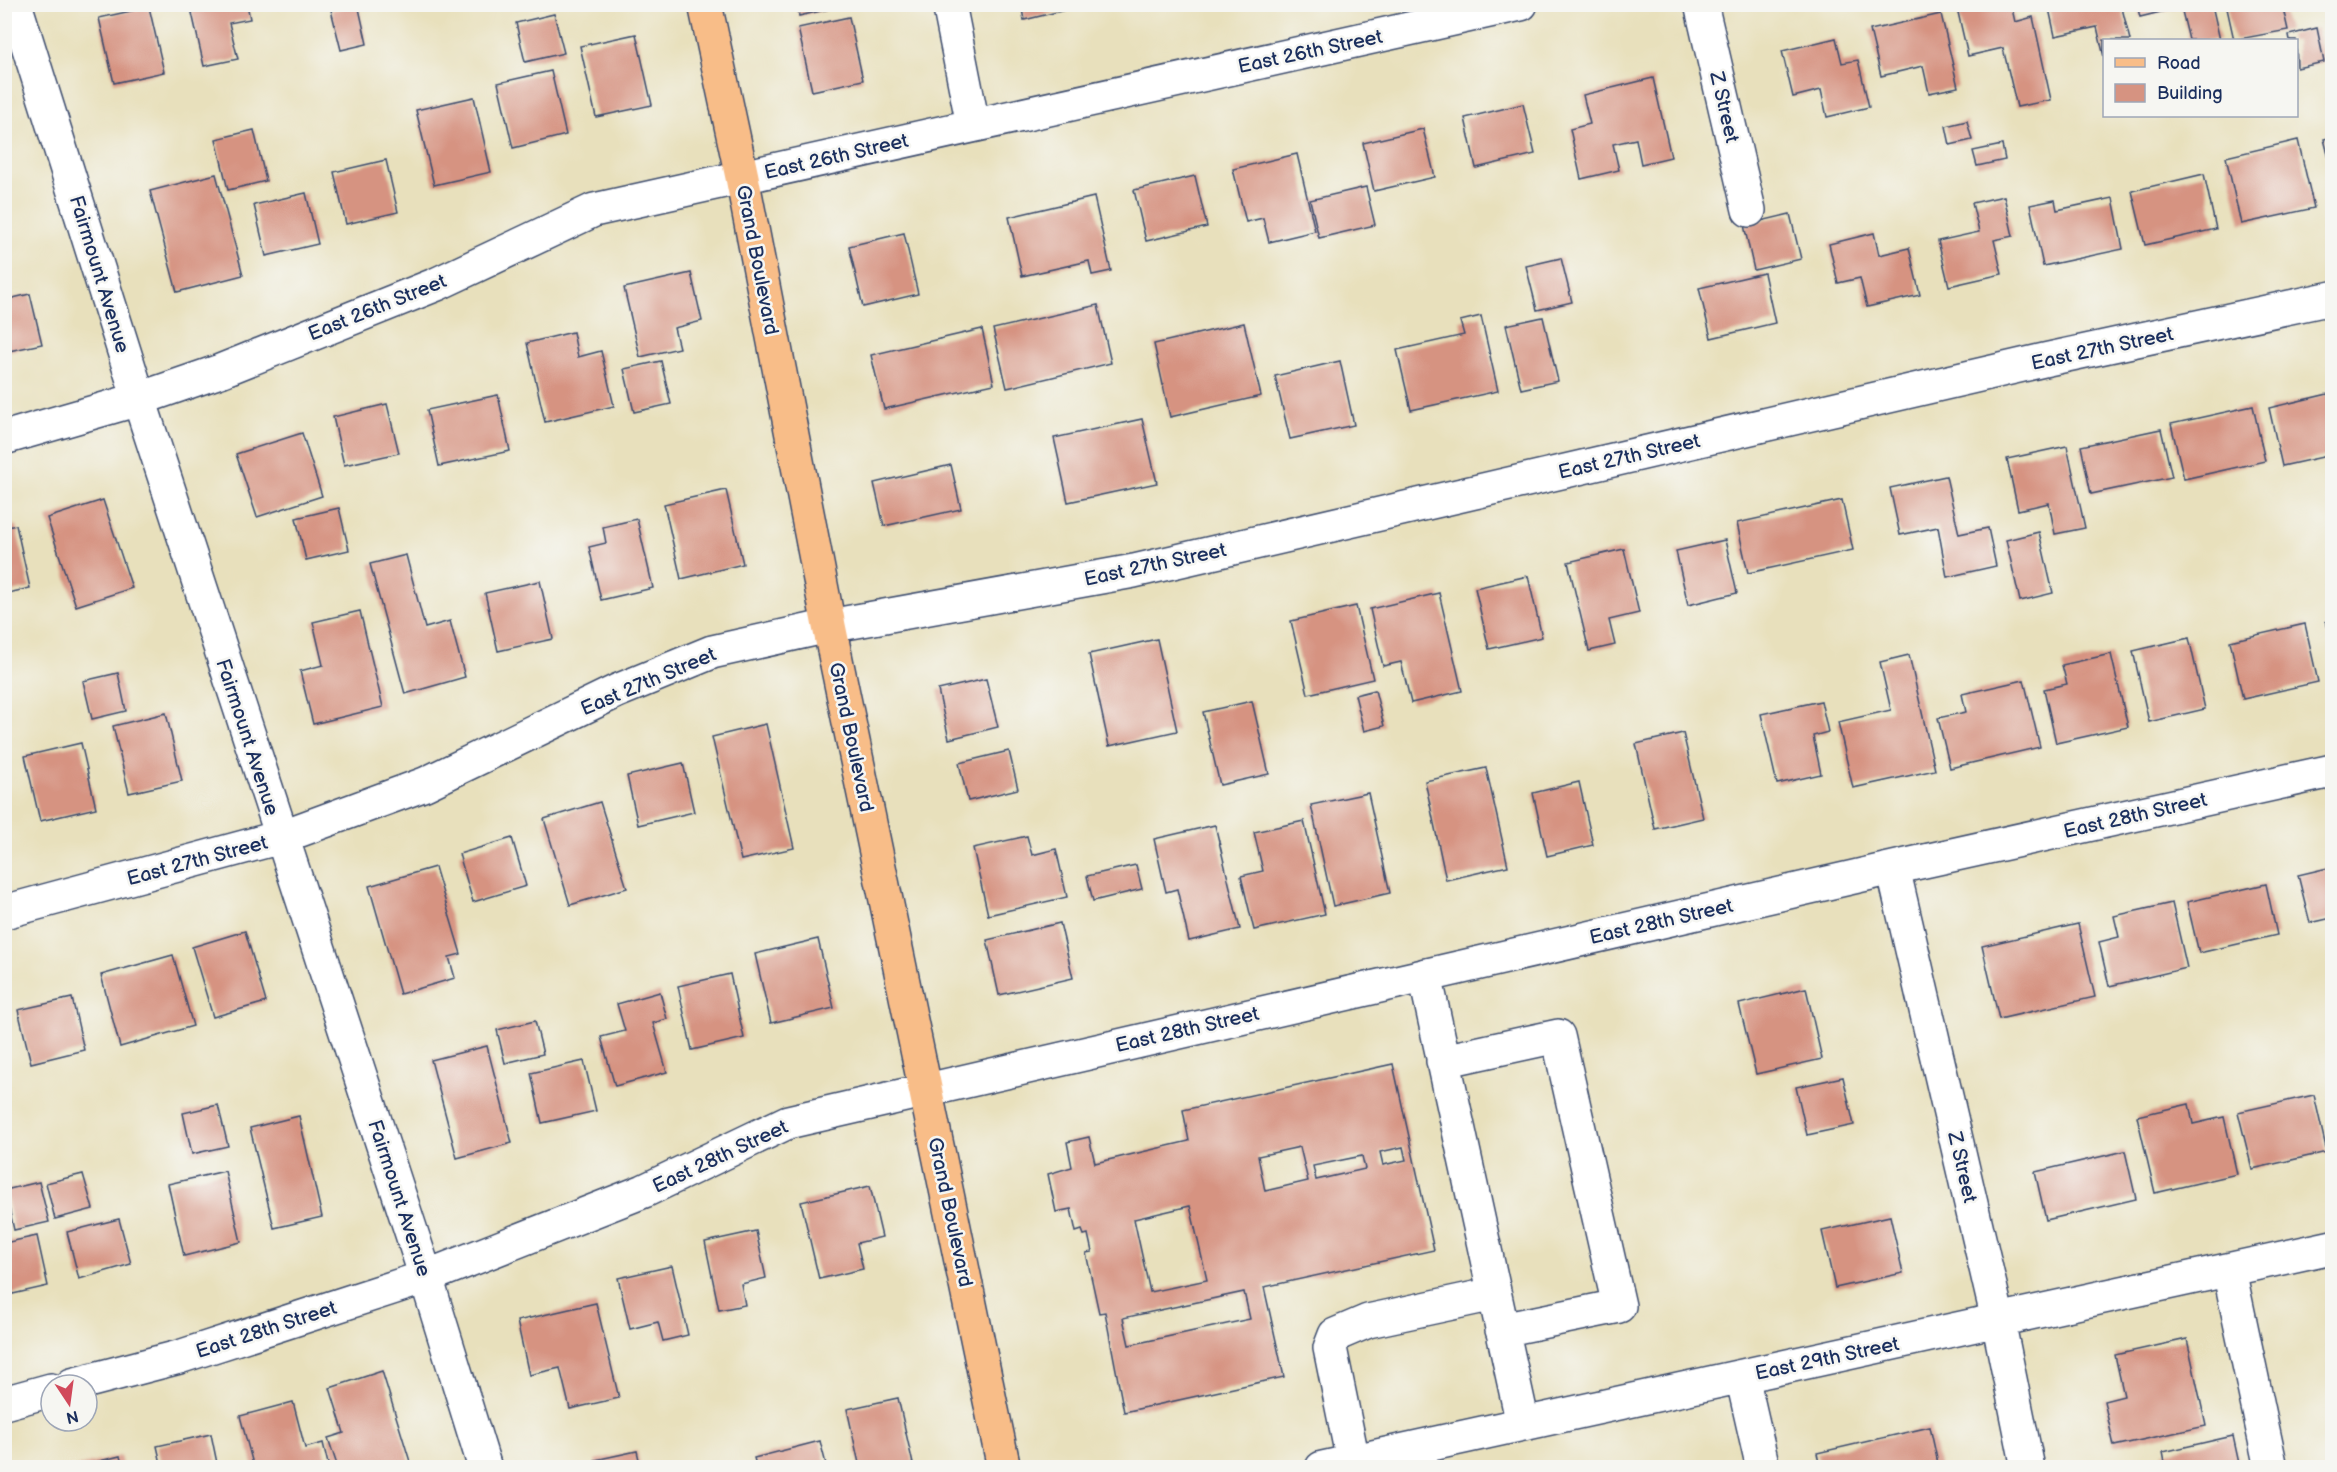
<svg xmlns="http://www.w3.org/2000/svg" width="2337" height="1472" font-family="'Balsamiq Sans',sans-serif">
  <rect width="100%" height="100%" fill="#f6f6f2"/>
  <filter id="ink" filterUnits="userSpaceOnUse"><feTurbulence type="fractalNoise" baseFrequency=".0167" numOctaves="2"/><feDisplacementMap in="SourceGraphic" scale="12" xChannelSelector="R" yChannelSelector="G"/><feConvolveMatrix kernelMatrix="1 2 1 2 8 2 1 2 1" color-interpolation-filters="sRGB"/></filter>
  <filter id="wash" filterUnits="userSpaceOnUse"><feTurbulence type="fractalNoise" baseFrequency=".008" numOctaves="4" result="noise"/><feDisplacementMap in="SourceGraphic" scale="24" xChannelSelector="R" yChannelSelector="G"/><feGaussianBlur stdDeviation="1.35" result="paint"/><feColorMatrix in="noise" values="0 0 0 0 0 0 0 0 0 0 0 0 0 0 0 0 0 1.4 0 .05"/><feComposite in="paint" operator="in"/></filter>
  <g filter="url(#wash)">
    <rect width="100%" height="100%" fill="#e8e0bc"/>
    <g id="blocks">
      <path fill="#d69381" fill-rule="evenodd" d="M190,4H247L250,19L229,23L238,59L204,66Z
        M358,4L367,44L341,50L331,10Z
        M797,4H847V5L799,16Z
        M1021,4H1086V5L1024,20Z
        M1974,4H2011L2015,22L2033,17L2051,100L2017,107L2003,48L1968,56L1957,8Z
        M2048,4H2121L2130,40H2104V57L2097,27L2055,36Z
        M2226,4H2282L2288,30L2234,40Z
        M2137,5H2212L2220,40H2189L2181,7L2140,17Z
        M149,7L164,72L114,83L99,18Z
        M554,14L564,53L525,62L516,23Z
        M1941,14L1958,87L1929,93L1923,66L1881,76L1870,30Z
        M849,17L863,80L812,91L798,28Z
        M2317,28L2324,62L2297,68L2296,40H2290L2289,35Z
        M636,34L652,105L596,117L580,46Z
        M1836,38L1842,63L1858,60L1869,107L1827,117L1821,90L1793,97L1782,51Z
        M551,71L566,135L513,148L498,83Z
        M1653,78L1671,157L1641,164L1636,139L1613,144L1619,170L1581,179L1570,129L1590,124L1583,95Z
        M474,97L491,172L434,185L416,110Z
        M1523,104L1535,154L1476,168L1465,118Z
        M1967,121L1972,140L1950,145L1946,126Z
        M1423,129L1435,177L1374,191L1363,143Z
        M254,130L266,181L228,190L216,139Z
        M2332,137V170L2324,139Z
        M2298,140L2314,208L2241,224L2226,157Z
        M2002,145L2005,160L1977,166L1973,151Z
        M1297,154L1315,231L1269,242L1263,218L1246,222L1233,169Z
        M386,160L398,212L346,224L334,172Z
        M216,174L243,275L177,292L150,191Z
        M2204,174L2216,229L2145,245L2132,191Z
        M1195,176L1207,227L1146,241L1134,190Z
        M1366,187L1375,225L1319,238L1310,200Z
        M306,193L318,244L266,256L254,205Z
        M2004,196L2013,236L1994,240L2002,274L1949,286L1938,241L1979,232L1972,203Z
        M1094,197L1111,271L1092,275L1089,261L1022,276L1009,217Z
        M2113,198L2123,249L2043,266L2030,205L2055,200L2057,210Z
        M1790,214L1801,259L1754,270L1744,225Z
        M904,233L918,294L863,307L849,246Z
        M1874,233L1879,255L1909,248L1920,295L1867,307L1860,278L1838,283L1829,244Z
        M1561,258L1572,302L1537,310L1526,266Z
        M691,273L702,321L674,328L679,348L640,357L624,288Z
        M1764,273L1775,323L1711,338L1699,288Z
        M30,294L42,344L4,352V300Z
        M1098,305L1111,363L1007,388L993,329Z
        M1481,316L1498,391L1411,410L1397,350L1464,335L1460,321Z
        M1543,317L1558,381L1521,389L1506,325Z
        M1244,323L1261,396L1170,417L1154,344Z
        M982,329L994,384L884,409L871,355Z
        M573,332L578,357L601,351L614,406L545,422L527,343Z
        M661,361L671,404L634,412L624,369Z
        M1340,361L1354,425L1290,439L1275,376Z
        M2332,393V455L2282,466L2269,408Z
        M498,395L510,451L439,466L427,410Z
        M387,404L399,453L344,465L333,417Z
        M2253,406L2265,461L2184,479L2171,424Z
        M1142,419L1157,483L1068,502L1054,438Z
        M2161,429L2172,477L2091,494L2081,446Z
        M302,433L322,496L257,517L236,454Z
        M2067,446L2085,528L2055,534L2049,503L2018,510L2007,459Z
        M951,465L961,509L884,526L874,483Z
        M1946,476L1959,534L1988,528L1996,566L1947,577L1938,527L1900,535L1890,488Z
        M726,490L743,564L681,579L664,504Z
        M103,500L132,588L76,606L47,518Z
        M1842,500L1853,550L1748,573L1737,523Z
        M339,508L349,550L306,560L296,518Z
        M637,519L653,588L601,600L589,547L606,543L603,527Z
        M16,525L30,588L4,594V528Z
        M2039,532L2053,593L2020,601L2006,540Z
        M1725,540L1737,593L1688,605L1676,551Z
        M1624,549L1639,613L1609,620L1615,645L1589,651L1568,562Z
        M406,555L425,628L450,621L465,677L405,694L370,564Z
        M1528,576L1542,637L1489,649L1475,588Z
        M540,581L553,639L498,651L485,593Z
        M1439,593L1462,691L1411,703L1401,662L1383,666L1370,609Z
        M1356,606L1373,679L1308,694L1291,621Z
        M360,611L383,707L313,724L300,671L323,665L313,622Z
        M2332,620V644L2326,621Z
        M2305,624L2318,682L2243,699L2230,641Z
        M2189,638L2205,709L2149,722L2133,651Z
        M1157,639L1177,731L1109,746L1089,654Z
        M2111,654L2128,727L2056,743L2044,689L2067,684L2062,665Z
        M1909,655L1935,770L1853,788L1838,722L1891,710L1880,662Z
        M118,673L126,711L92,719L83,681Z
        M986,679L998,727L949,739L938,690Z
        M2024,680L2040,747L1950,768L1938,718L1966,712L1962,694Z
        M1375,690L1384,726L1364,731L1355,695Z
        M1252,701L1269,774L1220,785L1203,712Z
        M1821,701L1828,732L1813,736L1821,774L1777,784L1761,714Z
        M166,713L182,781L129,793L113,726Z
        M766,724L794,848L741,860L712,737Z
        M1683,733L1703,818L1655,829L1636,744Z
        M81,743L96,808L40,821L25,756Z
        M1009,751L1018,789L968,801L959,763Z
        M683,763L694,812L638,825L627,776Z
        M1486,768L1508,866L1446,880L1425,781Z
        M1579,782L1593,845L1547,856L1533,793Z
        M1368,793L1390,893L1333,906L1311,805Z
        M600,802L627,888L570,905L544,819Z
        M1304,821L1325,914L1254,930L1241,876L1263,871L1254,832Z
        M1215,825L1240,929L1189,941L1177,889L1166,892L1154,839Z
        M1027,836L1032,855L1056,849L1067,897L988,915L973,848Z
        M512,838L526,886L473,902L459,854Z
        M1136,865L1142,889L1093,901L1087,876Z
        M435,867L461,954L449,957L455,978L400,994L369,886Z
        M2332,867V918L2310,923L2298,875Z
        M2266,884L2277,935L2199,953L2187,902Z
        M2172,903L2187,968L2109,986L2099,942L2119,937L2114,916Z
        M1060,923L1073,978L999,995L987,940Z
        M2078,924L2095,997L1999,1019L1982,946Z
        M245,931L266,1002L213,1017L192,947Z
        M818,939L834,1008L771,1023L755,954Z
        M173,955L193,1026L120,1047L101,975Z
        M730,974L744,1038L692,1050L678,986Z
        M1806,988L1822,1059L1756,1074L1739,1004Z
        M660,992L667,1019L653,1023L667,1072L615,1086L601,1037L625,1031L617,1004Z
        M72,998L84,1050L31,1063L18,1010Z
        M535,1021L543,1054L505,1063L497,1030Z
        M487,1046L512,1143L457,1158L431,1060Z
        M584,1061L596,1111L542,1123L531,1073Z
        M1393,1064L1434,1250L1264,1287L1284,1377L1124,1412L1105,1312L1099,1313L1086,1253L1092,1252L1088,1234L1084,1235L1082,1230L1076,1232L1071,1209L1056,1212L1048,1174L1072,1167L1067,1142L1089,1137L1095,1163L1189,1141L1183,1110ZM1300,1147L1308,1181L1265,1191L1258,1156ZM1403,1147L1406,1160L1383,1165L1380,1152ZM1362,1156L1365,1169L1316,1180L1313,1166ZM1190,1206L1207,1280L1150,1292L1134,1219ZM1244,1292L1250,1319L1129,1345L1123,1318Z
        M1843,1077L1854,1125L1807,1135L1796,1087Z
        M2314,1095L2327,1152L2252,1169L2238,1112Z
        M2189,1104L2193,1124L2224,1117L2237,1174L2155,1193L2137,1116Z
        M218,1105L228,1146L192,1154L183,1113Z
        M299,1116L322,1217L274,1228L250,1128Z
        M2125,1151L2136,1199L2046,1220L2035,1172Z
        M225,1171L241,1242L184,1256L168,1184Z
        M83,1174L93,1209L55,1219L46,1183Z
        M39,1182L49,1222L14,1230L5,1190Z
        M870,1186L882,1237L857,1243L863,1269L819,1279L801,1202Z
        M1890,1216L1903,1273L1835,1288L1822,1231Z
        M119,1219L131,1264L79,1279L67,1232Z
        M756,1231L766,1278L741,1284L745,1305L719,1310L705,1242Z
        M37,1236L48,1286L4,1296V1243Z
        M672,1266L688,1335L663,1341L658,1322L630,1329L618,1278Z
        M596,1303L619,1398L570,1409L560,1368L529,1375L517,1321Z
        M2187,1339L2206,1426L2114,1446L2104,1401L2124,1396L2115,1355Z
        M2332,1345V1364L2327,1346Z
        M382,1371L412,1468H338L328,1438L344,1433L330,1388Z
        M898,1398L913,1464L899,1468H860L847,1409Z
        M293,1402L305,1448L323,1443L329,1468H254L240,1416Z
        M1930,1427L1939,1468H1820L1817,1453Z
        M211,1434L218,1468H162L157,1446Z
        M2233,1436L2240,1468H2166L2163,1452Z
        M820,1441L827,1468H757L754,1458Z
        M637,1451L641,1468H597L595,1460Z
        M120,1456L123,1468H75V1467Z"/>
    </g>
  </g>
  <g filter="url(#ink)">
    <use href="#blocks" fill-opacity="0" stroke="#3a4a6c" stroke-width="1.5"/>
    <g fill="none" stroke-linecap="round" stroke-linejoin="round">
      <defs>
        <path id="minor" d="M15,4L139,399L426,1277L485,1468
          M949,4L973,125
          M1701,4L1749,210
          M4,438L139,399L220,371L437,284L594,210L1521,4
          M1893,868L1998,1320L2028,1468
          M4,912L281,837L425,784L617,691L712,652L829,626L1134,571L2044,360L2332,298
          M1425,975L1523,1424
          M1443,1061L1558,1036L1619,1306L1502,1330
          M2229,1270L2271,1468
          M1742,1376L1763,1468
          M72,1385L179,1357L426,1277L644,1191L788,1122L1893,868L2332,771
          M4,1403L51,1390
          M1353,1461L1330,1348L1335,1335L1368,1321L1494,1294
          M1322,1468L2332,1247"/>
        <path id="major" d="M705,4L742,177L829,626L1004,1468"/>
      </defs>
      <use href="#minor" stroke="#3a4a6c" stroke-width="36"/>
      <use href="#major" stroke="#3a4a6c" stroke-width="36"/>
      <use href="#minor" stroke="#fff" stroke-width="33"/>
      <use href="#major" stroke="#f8bd88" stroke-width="33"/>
    </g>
  </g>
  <g text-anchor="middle" stroke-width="5" stroke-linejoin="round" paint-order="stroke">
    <g font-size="20" fill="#1b2f5e" stroke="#f6f6f2">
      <text transform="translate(1310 51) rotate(-12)" y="7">East 26th Street</text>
      <text transform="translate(1725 107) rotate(77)" y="7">Z Street</text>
      <text transform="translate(836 156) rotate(-13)" y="7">East 26th Street</text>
      <text transform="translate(758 260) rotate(79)" y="7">Grand Boulevard</text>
      <text transform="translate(100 274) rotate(73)" y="7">Fairmount Avenue</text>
      <text transform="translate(377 307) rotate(-22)" y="7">East 26th Street</text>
      <text transform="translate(2102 348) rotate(-12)" y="7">East 27th Street</text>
      <text transform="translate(1629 456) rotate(-13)" y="7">East 27th Street</text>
      <text transform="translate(1155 564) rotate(-12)" y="7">East 27th Street</text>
      <text transform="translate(648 681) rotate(-23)" y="7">East 27th Street</text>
      <text transform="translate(248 737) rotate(72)" y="7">Fairmount Avenue</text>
      <text transform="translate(852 737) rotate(78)" y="7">Grand Boulevard</text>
      <text transform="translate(2135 815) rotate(-13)" y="7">East 28th Street</text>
      <text transform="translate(197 860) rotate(-15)" y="7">East 27th Street</text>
      <text transform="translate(1661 921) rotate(-13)" y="7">East 28th Street</text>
      <text transform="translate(1187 1029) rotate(-13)" y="7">East 28th Street</text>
      <text transform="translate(720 1156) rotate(-25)" y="7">East 28th Street</text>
      <text transform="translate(1963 1167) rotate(77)" y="7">Z Street</text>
      <text transform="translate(400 1198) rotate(72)" y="7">Fairmount Avenue</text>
      <text transform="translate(951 1212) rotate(78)" y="7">Grand Boulevard</text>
      <text transform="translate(266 1329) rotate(-18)" y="7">East 28th Street</text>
      <text transform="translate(1827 1358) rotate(-12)" y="7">East 29th Street</text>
    </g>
  </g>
  <rect width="2337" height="1472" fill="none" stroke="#f6f6f2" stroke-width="24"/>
  <rect x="2103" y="39" width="195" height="78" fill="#f6f6f2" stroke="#9ea6b7" stroke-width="1.5"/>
  <rect x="2115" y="58" width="30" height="9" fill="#f8bd88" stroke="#9ea6b7" stroke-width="1.5"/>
  <text x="2157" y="69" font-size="18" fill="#1b2f5e">Road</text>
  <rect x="2115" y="84" width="30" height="18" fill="#d69381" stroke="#9ea6b7" stroke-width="1.5"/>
  <text x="2157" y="99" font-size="18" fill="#1b2f5e">Building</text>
  <g transform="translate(69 1403) rotate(167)"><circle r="28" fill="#f6f6f2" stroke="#9ea6b7" stroke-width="1.5"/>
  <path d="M0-4.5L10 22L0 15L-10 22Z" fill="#d1495b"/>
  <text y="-9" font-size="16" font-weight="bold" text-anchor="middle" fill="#1b2f5e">N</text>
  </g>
</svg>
